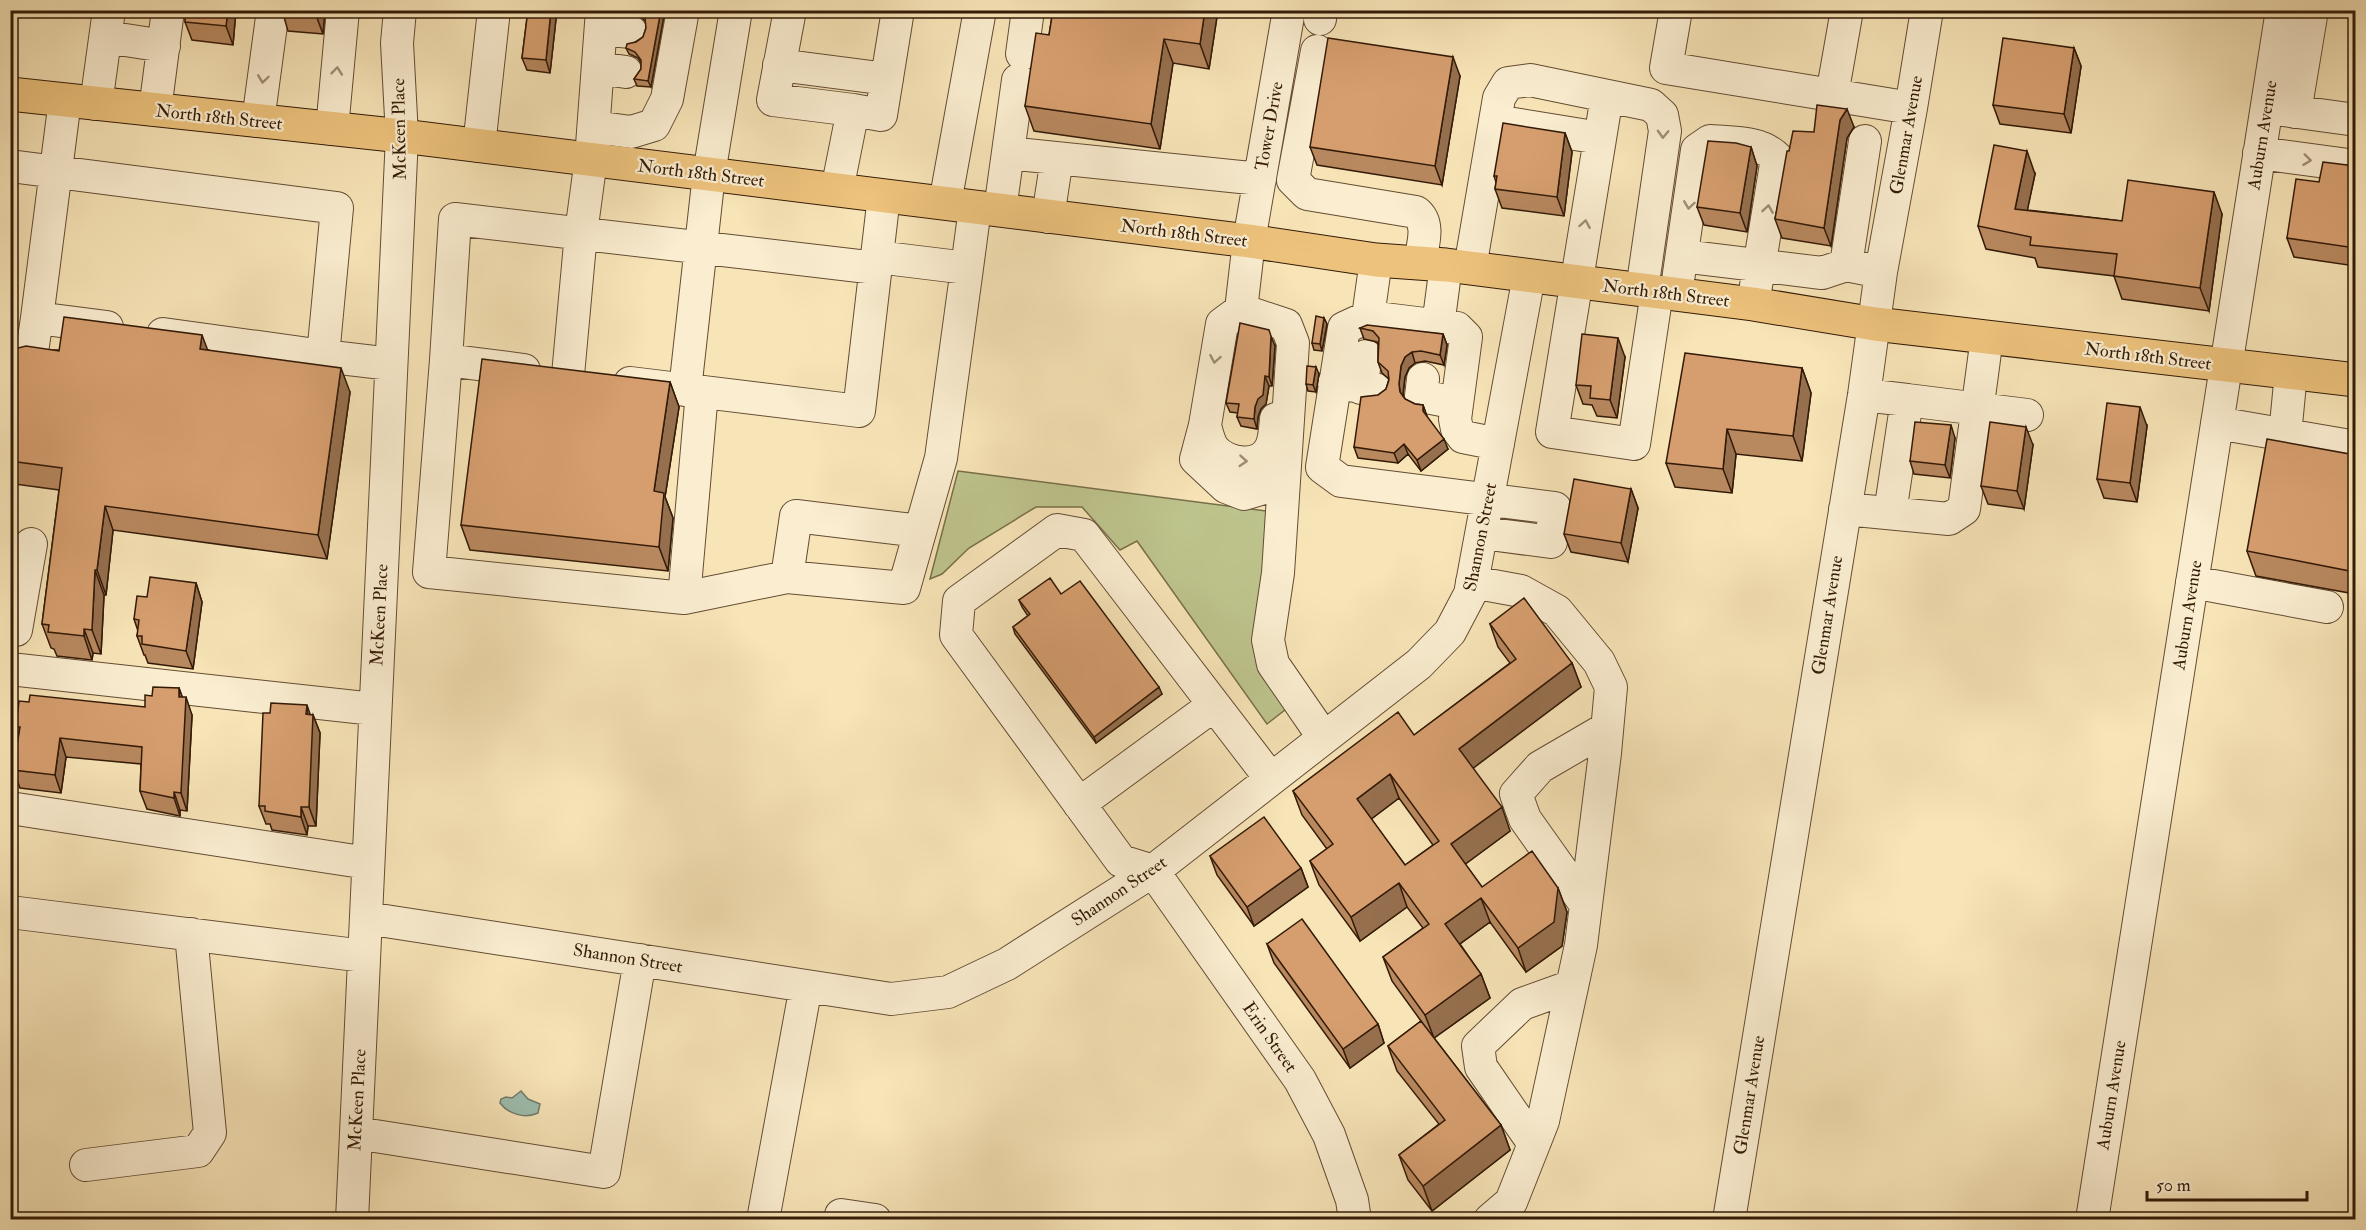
<svg xmlns="http://www.w3.org/2000/svg" width="2366" height="1230" font-family="'IM FELL Double Pica',serif">
  <rect width="100%" height="100%" fill="#f7e4b7"/>
  <filter id="stains"><feTurbulence type="fractalNoise" baseFrequency=".00333" numOctaves="4"/><feColorMatrix values="0 0 0 0 .2 0 0 0 0 .09 0 0 0 0 .02 0 0 0 .5 -.17"/></filter>
  <radialGradient id="worn" r=".72"><stop offset=".6" stop-color="#630" stop-opacity="0"/><stop offset="1" stop-color="#630" stop-opacity=".3"/></radialGradient>
  <path fill="#bec48d" stroke="#786f4a" stroke-width="1.5" d="M958,471L1274,512L1257,647L1290,706L1267,724L1137,541L1120,550L1082,507H1036L969,548L942,574L930,579Z"/>
  <path fill="#9dbeaf" stroke="#737c6c" stroke-width="1.5" d="M521,1091L528,1099L540,1104L538,1113C525,1119 508,1114 500,1103L501,1099L506,1097L512,1098Z"/>
  <g fill="none" stroke-linecap="round" stroke-linejoin="round">
    <defs>
      <path id="minor" d="M790,10L773,100L853,110L837,190
        M1676,10L1666,68L1911,108
        M1320,19L1321,10
        M601,29L631,32
        M106,37L164,46
        M1317,51L1293,180L1307,194L1416,212C1431,224 1422,246 1420,263
        M1022,54L1028,10
        M779,65L887,79
        M598,68L626,72
        M1832,95L1847,10
        M1607,96L1552,432L1634,444L1657,292
        M65,100L37,318L107,327
        M96,104L109,10
        M2276,109L2356,120
        M155,110L168,10
        M853,110L881,115L898,10
        M2295,112L2312,10
        M258,121L273,10
        M1495,121L1600,138
        M594,127L631,132L654,125L667,99L683,10
        M332,129L343,10
        M479,146L494,10
        M1008,153L1260,179
        M2259,153L2356,166
        M10,166L337,208L323,356L163,334
        M945,203L980,10
        M1000,210L1018,80
        M1048,217L1057,158
        M1682,256L1822,273L1846,265L1881,272
        M1376,260L1368,317L1344,328L1322,467L1341,481L1555,508L1551,542L1482,533
        M1846,265L1865,141
        M967,268L975,208
        M1470,268L1499,98L1508,83L1530,80L1651,105L1662,115L1665,131L1642,290
        M1676,294L1697,150L1710,141C1732,143 1761,141 1777,158L1753,304
        M1241,310L1286,325L1293,343L1278,573L1268,640L1273,664L1324,738
        M1368,317L1457,328L1466,337L1455,419L1457,429L1463,437L1498,444
        M1438,326L1446,265
        M323,356L391,364
        M10,360L32,352L37,318
        M446,360L429,572L684,598L787,577L904,588L941,458L967,268L877,257
        M524,370L446,360L455,219L876,268
        M568,375L581,233L591,159L602,10
        M1423,379L1421,396L1457,403
        M630,383L859,411L884,196
        M1334,383L1375,389
        M1361,388L1366,356
        M685,390L709,174L736,10
        M1864,395L1907,400L1890,513
        M1907,400L2027,415
        M2217,423L2356,447
        M1205,426C1207,433 1209,442 1213,448C1226,465 1261,470 1271,447C1275,439 1275,427 1276,419
        M2285,435L2291,373
        M1284,482L1244,494L1226,487L1196,459L1205,425L1222,324L1241,310L1249,241L1289,10
        M1845,509L1949,519L1964,509L1987,337
        M787,577L796,516L920,531
        M1472,582L1521,591L1557,611L1599,662L1611,687L1605,753L1581,945L1543,1121L1511,1202L1490,1220
        M2192,582L2327,607
        M684,598L702,392
        M16,630L31,544
        M10,669L374,709
        M1079,804L1214,705
        M10,808L368,863
        M1153,871L1121,861L956,635L959,601L1057,530L1084,535L1271,779
        M1153,871L1300,1080L1329,1135L1352,1200L1355,1220
        M1586,905L1525,819L1516,794L1540,767L1607,728
        M10,912L364,956
        M366,918L891,999L948,992L1007,964L1153,871L1419,664L1450,632L1470,594L1529,276
        M356,1133L604,1172L640,960
        M1534,1144L1481,1067L1478,1046L1522,1004L1572,986
        M86,1165L198,1151L210,1133L191,934
        M352,1220L402,136L397,43L400,10
        M763,1220L806,986
        M840,1220L841,1215L875,1220
        M1729,1220L1864,395L1881,272L1911,108L1927,10
        M2092,1220L2282,10"/>
      <path id="major" d="M10,94L402,136L1249,241L1376,260L1446,265L1753,304L1875,324L2356,380"/>
    </defs>
    <use href="#minor" stroke="#644c33" stroke-width="34"/>
    <use href="#major" stroke="#331a07" stroke-width="35"/>
    <use href="#minor" stroke="#faedd0" stroke-width="32"/>
    <use href="#major" stroke="#ecc27c" stroke-width="33"/>
  </g>
  <path fill="#b8885f" stroke="#331a07" stroke-width="1.5" fill-rule="evenodd" d="M186,10H236L233,45L192,40L185,22Z
    M282,10H325L323,34L288,31Z
    M528,10H557L550,73L527,70L522,58Z
    M632,10H665L651,87L637,86L634,79L641,69V63L638,58L629,54L626,48L643,37L646,28V22L641,17L634,14Z
    M864,10H880L879,13Z
    M1053,10H1218L1209,69L1173,63L1160,149L1034,131L1025,106L1049,35Z
    M1465,10H1506L1505,17Z
    M2074,48L2081,66L2071,133L2000,124L1993,105Z
    M1460,76L1442,185L1317,165L1310,147Z
    M1854,127L1847,138L1831,246L1782,238L1775,219L1789,151L1814,132Z
    M1565,133L1572,152L1564,216L1502,208L1495,189L1496,182L1494,176Z
    M1751,147L1757,166L1747,232L1704,225L1697,207Z
    M2355,164V266L2294,257L2287,238L2319,182L2347,165Z
    M2035,174L2027,210L2122,221L2222,214L2209,311L2122,299L2114,276L2038,267L2035,258L1986,249L1978,226Z
    M1324,318L1327,324L1322,351L1314,350L1312,343Z
    M1360,328L1443,334L1447,345L1444,365L1425,361L1415,363L1409,368L1405,377L1403,396L1405,399L1415,404L1423,405L1427,417L1448,449L1421,471L1408,454L1398,463L1358,458L1354,447L1378,395L1386,389L1389,379L1382,373L1378,362V344L1377,342L1364,339Z
    M1275,346L1272,386H1269L1266,404L1261,409L1258,417L1257,429L1241,426L1237,417L1238,413L1230,412L1226,403Z
    M10,350H208L350,392L327,559L113,530L106,595H104L101,654L93,653L92,660L57,656L54,649L51,648L42,624L59,490L15,484L10,510Z
    M1625,357L1617,418L1597,416L1592,405L1583,404L1576,385Z
    M1802,368L1811,393L1802,461L1736,454L1732,493L1675,487L1666,463Z
    M1319,374L1316,392L1308,391L1306,384Z
    M670,382L679,407L665,497L673,518L668,571L470,550L461,525Z
    M2147,426L2137,502L2104,498L2097,479Z
    M1955,438L1950,478L1914,474L1910,461Z
    M2033,445L2024,509L1988,504L1981,486Z
    M2355,455V594L2256,576L2247,551Z
    M1631,489L1638,508L1628,562L1571,552L1564,534Z
    M196,583L202,602L193,669L148,663L145,655H144L137,636L138,631L134,619L147,597Z
    M1061,594L1162,694L1096,743L1015,634L1013,627L1028,616L1022,607L1019,600Z
    M1490,624L1572,663L1581,687L1473,768L1510,831L1465,864L1482,887L1558,888L1567,912L1562,946L1526,972L1490,922L1460,944L1481,974L1490,998L1434,1038L1501,1125L1510,1150L1432,1211L1408,1180L1399,1155L1439,1124L1397,1071L1388,1046L1421,1021L1392,981L1383,957L1423,928L1407,907L1360,941L1319,885L1310,861L1327,849L1302,815L1293,791L1414,735L1510,663L1498,647ZM1399,798L1433,845L1405,865L1371,819Z
    M179,688L182,697L192,715L187,811L180,810V816L147,809L140,791L141,764L66,757L61,793L20,788L13,770L19,734L16,727L29,702L145,707L152,696Z
    M310,715H313L320,733L316,826H308L307,835L272,830L270,824H266L259,806Z
    M1210,856L1301,868L1308,887L1254,926L1217,875Z
    M1267,944L1378,1024L1384,1043L1350,1068L1274,963Z"/>
  <path fill="#966f4e" stroke="#331a07" stroke-width="1.5" d="M228,10H236L233,45L226,26Z
    M316,10H325L323,34L316,15Z
    M551,10H557L550,73L546,60Z
    M661,10H665L651,87L648,81Z
    M1205,10H1218L1209,69L1200,44Z
    M1164,39L1173,63L1160,149L1151,124Z
    M2074,48L2081,66L2071,133L2064,114Z
    M1453,57L1460,76L1442,185L1435,166Z
    M1847,109L1854,127L1847,138L1831,246L1824,228L1840,120Z
    M1565,133L1572,152L1564,216L1557,197Z
    M1751,147L1757,166L1747,232L1740,213Z
    M2027,151L2035,174L2023,231L2015,209Z
    M2214,192L2222,214L2209,311L2200,288Z
    M1324,318L1327,324L1322,351L1320,344Z
    M1443,334L1447,345L1444,365L1440,355Z
    M202,335L211,359L200,349Z
    M1271,336L1275,346L1272,386L1269,377Z
    M1618,338L1625,357L1617,418L1610,400Z
    M1412,352L1415,363L1409,368L1405,377L1403,394L1404,402L1400,392L1399,384L1401,366L1405,357Z
    M1316,367L1319,374L1316,392L1313,385Z
    M341,368L350,392L327,559L318,535Z
    M1802,368L1811,393L1802,461L1793,436Z
    M1265,376L1269,386L1266,404L1261,409L1258,417L1257,429L1254,419L1255,407Z
    M670,382L679,407L665,497L673,518L668,571L659,547L654,491Z
    M1423,405L1427,416L1426,422L1423,411Z
    M2140,407L2147,426L2137,502L2130,483Z
    M1951,425L1955,438L1950,478L1945,465Z
    M2026,427L2033,445L2024,509L2017,491Z
    M1727,429L1736,454L1732,493L1723,469Z
    M1444,439L1448,449L1421,471L1417,460Z
    M1404,444L1408,454L1398,463L1394,453Z
    M10,473L15,484L11,510L10,508Z
    M1631,489L1638,508L1628,562L1621,543Z
    M105,506L113,530L106,595L97,570Z
    M95,570L104,595L101,654L92,630Z
    M196,583L202,602L193,669L186,651Z
    M84,629L93,653L92,660L84,636Z
    M1572,663L1581,687L1468,772L1459,749Z
    M1159,687L1162,694L1096,743L1094,737Z
    M179,688L185,704L186,697L192,715L187,811L181,793Z
    M307,705L312,720L313,715L320,733L316,826L309,807Z
    M60,738L66,757L61,793L55,775Z
    M1390,774L1399,798L1366,823L1357,799Z
    M174,792L180,810V816L174,798Z
    M301,807L308,826L307,835L301,817Z
    M1502,807L1510,831L1460,868L1451,844Z
    M1301,868L1308,887L1254,926L1247,907Z
    M1399,883L1407,907L1360,941L1351,917Z
    M1558,888L1567,912L1562,946L1526,972L1518,948Z
    M1481,898L1490,922L1454,948L1445,924Z
    M1481,974L1490,998L1434,1038L1425,1015Z
    M1378,1024L1384,1043L1350,1068L1343,1049Z
    M1501,1125L1510,1150L1432,1211L1423,1186Z"/>
  <path fill="#d69e6f" stroke="#331a07" stroke-width="1.5" fill-rule="evenodd" d="M186,10H228L226,26L185,22Z
    M282,10H316V15L282,12Z
    M528,10H551L546,60L522,58Z
    M638,10H661L648,81L634,79L641,69V60L635,52L626,48L627,44L636,42L643,37L646,28L645,18Z
    M1053,10H1205L1200,44L1164,39L1151,124L1025,106L1036,33L1049,35Z
    M1328,38L1453,57L1435,166L1310,147Z
    M2003,38L2074,48L2064,114L1993,105Z
    M1817,105L1847,109L1840,120L1824,228L1775,219L1787,151H1789L1793,131L1814,132Z
    M1503,123L1565,133L1557,197L1495,189L1497,176H1494Z
    M1708,141L1736,143L1751,147L1740,213L1697,207Z
    M1994,145L2027,151L2015,209L2122,221L2128,180L2214,192L2200,288L2114,276L2117,254L2030,245L2031,237L1978,226Z
    M2323,162L2347,165L2355,164V248L2287,238L2296,179L2319,182Z
    M1316,316L1324,318L1320,344L1312,343Z
    M64,317L202,335L200,349L341,368L318,535L105,506L97,570H95L92,630L84,629V636L48,632L49,625L42,624L62,468L10,461V350L26,346L59,351Z
    M1240,323L1269,330L1271,336L1269,377L1265,376L1263,395L1258,399L1255,407L1254,419L1237,417L1239,404L1226,403Z
    M1367,325L1443,334L1440,355L1421,351L1412,352L1405,357L1401,366L1399,384L1400,392L1405,399L1415,404L1423,405V411L1444,439L1417,460L1404,444L1394,453L1354,447L1361,397L1378,395L1386,389L1389,380L1388,371L1378,362L1379,338L1373,331L1360,328Z
    M1582,334L1618,338L1610,400L1590,398L1591,386L1576,385Z
    M1685,353L1802,368L1793,436L1727,429L1723,469L1666,463Z
    M482,359L670,382L654,491L664,493L659,547L461,525Z
    M1307,366L1316,367L1313,385L1306,384Z
    M2107,403L2140,407L2130,483L2097,479Z
    M1915,422L1951,425L1945,465L1910,461Z
    M1990,422L2026,427L2017,491L1981,486Z
    M2267,439L2355,455V572L2247,551Z
    M1574,479L1631,489L1621,543L1564,534Z
    M150,577L196,583L186,651L142,644V636H137L139,620L134,619L137,596L147,597Z
    M1050,578L1061,594L1080,581L1159,687L1094,737L1013,627L1030,614L1019,600Z
    M1524,598L1572,663L1459,749L1502,807L1451,844L1482,887L1532,851L1558,888L1554,922L1518,948L1481,898L1445,924L1481,974L1425,1015L1383,957L1429,924L1399,883L1351,917L1310,861L1333,844L1293,791L1398,712L1414,735L1516,659L1490,624ZM1390,774L1439,841L1405,865L1357,799Z
    M153,687L179,688V697H186L181,793L174,792V798L140,791L142,747L60,738L55,775L13,770L20,727H16L19,701L29,702L30,695L145,707V695L152,696Z
    M271,703L307,705L306,714L313,715L309,807H301V817L265,811V806H259L263,713H270Z
    M1264,817L1301,868L1247,907L1210,856Z
    M1302,919L1378,1024L1343,1049L1267,944Z
    M1421,1021L1501,1125L1423,1186L1399,1155L1445,1120L1388,1046Z"/>
  <defs><path id="oneway-chevron" d="M-2-3.5L2.5 0L-2 3.5" fill="none" stroke-width="1.6" stroke-linecap="round" stroke-linejoin="round" transform="scale(1.5)"/></defs>
  <g stroke="#a08e76">
    <use href="#oneway-chevron" transform="translate(337 71) rotate(-84)"/>
    <use href="#oneway-chevron" transform="translate(263 79) rotate(98)"/>
    <use href="#oneway-chevron" transform="translate(1663 134) rotate(92)"/>
    <use href="#oneway-chevron" transform="translate(2307 160) rotate(7)"/>
    <use href="#oneway-chevron" transform="translate(1689 205) rotate(98)"/>
    <use href="#oneway-chevron" transform="translate(1768 209) rotate(-81)"/>
    <use href="#oneway-chevron" transform="translate(1585 224) rotate(-80)"/>
    <use href="#oneway-chevron" transform="translate(1215 359) rotate(100)"/>
    <use href="#oneway-chevron" transform="translate(1243 461) rotate(4)"/>
  </g>
  <g text-anchor="middle" stroke-width="4.5" stroke-linejoin="round" paint-order="stroke">
    <g font-size="18" fill="#331a07" stroke="#faedd0">
      <text transform="translate(219 117) rotate(6)" y="6">North 18th Street</text>
      <text transform="translate(1269 126) rotate(-80)" y="6">Tower Drive</text>
      <text transform="translate(399 129) rotate(-91)" y="6">McKeen Place</text>
      <text transform="translate(1906 135) rotate(-80)" y="6">Glenmar Avenue</text>
      <text transform="translate(2262 135) rotate(-81)" y="6">Auburn Avenue</text>
      <text transform="translate(701 173) rotate(7)" y="6">North 18th Street</text>
      <text transform="translate(1184 233) rotate(7)" y="6">North 18th Street</text>
      <text transform="translate(1666 293) rotate(7)" y="6">North 18th Street</text>
      <text transform="translate(2148 356) rotate(7)" y="6">North 18th Street</text>
      <text transform="translate(1480 537) rotate(-79)" y="6">Shannon Street</text>
      <text transform="translate(379 615) rotate(-87)" y="6">McKeen Place</text>
      <text transform="translate(1827 615) rotate(-81)" y="6">Glenmar Avenue</text>
      <text transform="translate(2187 615) rotate(-81)" y="6">Auburn Avenue</text>
      <text transform="translate(1119 891) rotate(-34)" y="6">Shannon Street</text>
      <text transform="translate(628 958) rotate(9)" y="6">Shannon Street</text>
      <text transform="translate(1270 1037) rotate(55)" y="6">Erin Street</text>
      <text transform="translate(1749 1095) rotate(-81)" y="6">Glenmar Avenue</text>
      <text transform="translate(2111 1095) rotate(-81)" y="6">Auburn Avenue</text>
      <text transform="translate(357 1100) rotate(-87)" y="6">McKeen Place</text>
    </g>
  </g>
  <rect width="2366" height="1230" fill="none" stroke="#f7e4b7" stroke-width="36"/>
  <rect x="12" y="12" width="2342" height="1206" fill="none" stroke="#331a07" stroke-width="3"/>
  <rect x="18" y="18" width="2330" height="1194" fill="none" stroke="#331a07" stroke-width="1.5"/>
  <path d="M2147 1191v9h160v-9" fill="none" stroke="#331a07" stroke-width="3"/>
  <text x="2156" y="1191" font-size="18" fill="#331a07" stroke="#faedd0" stroke-width="4.5" paint-order="stroke">50 m</text>
  <rect width="100%" height="100%" filter="url(#stains)"/>
  <rect width="100%" height="100%" fill="url(#worn)"/>
</svg>
